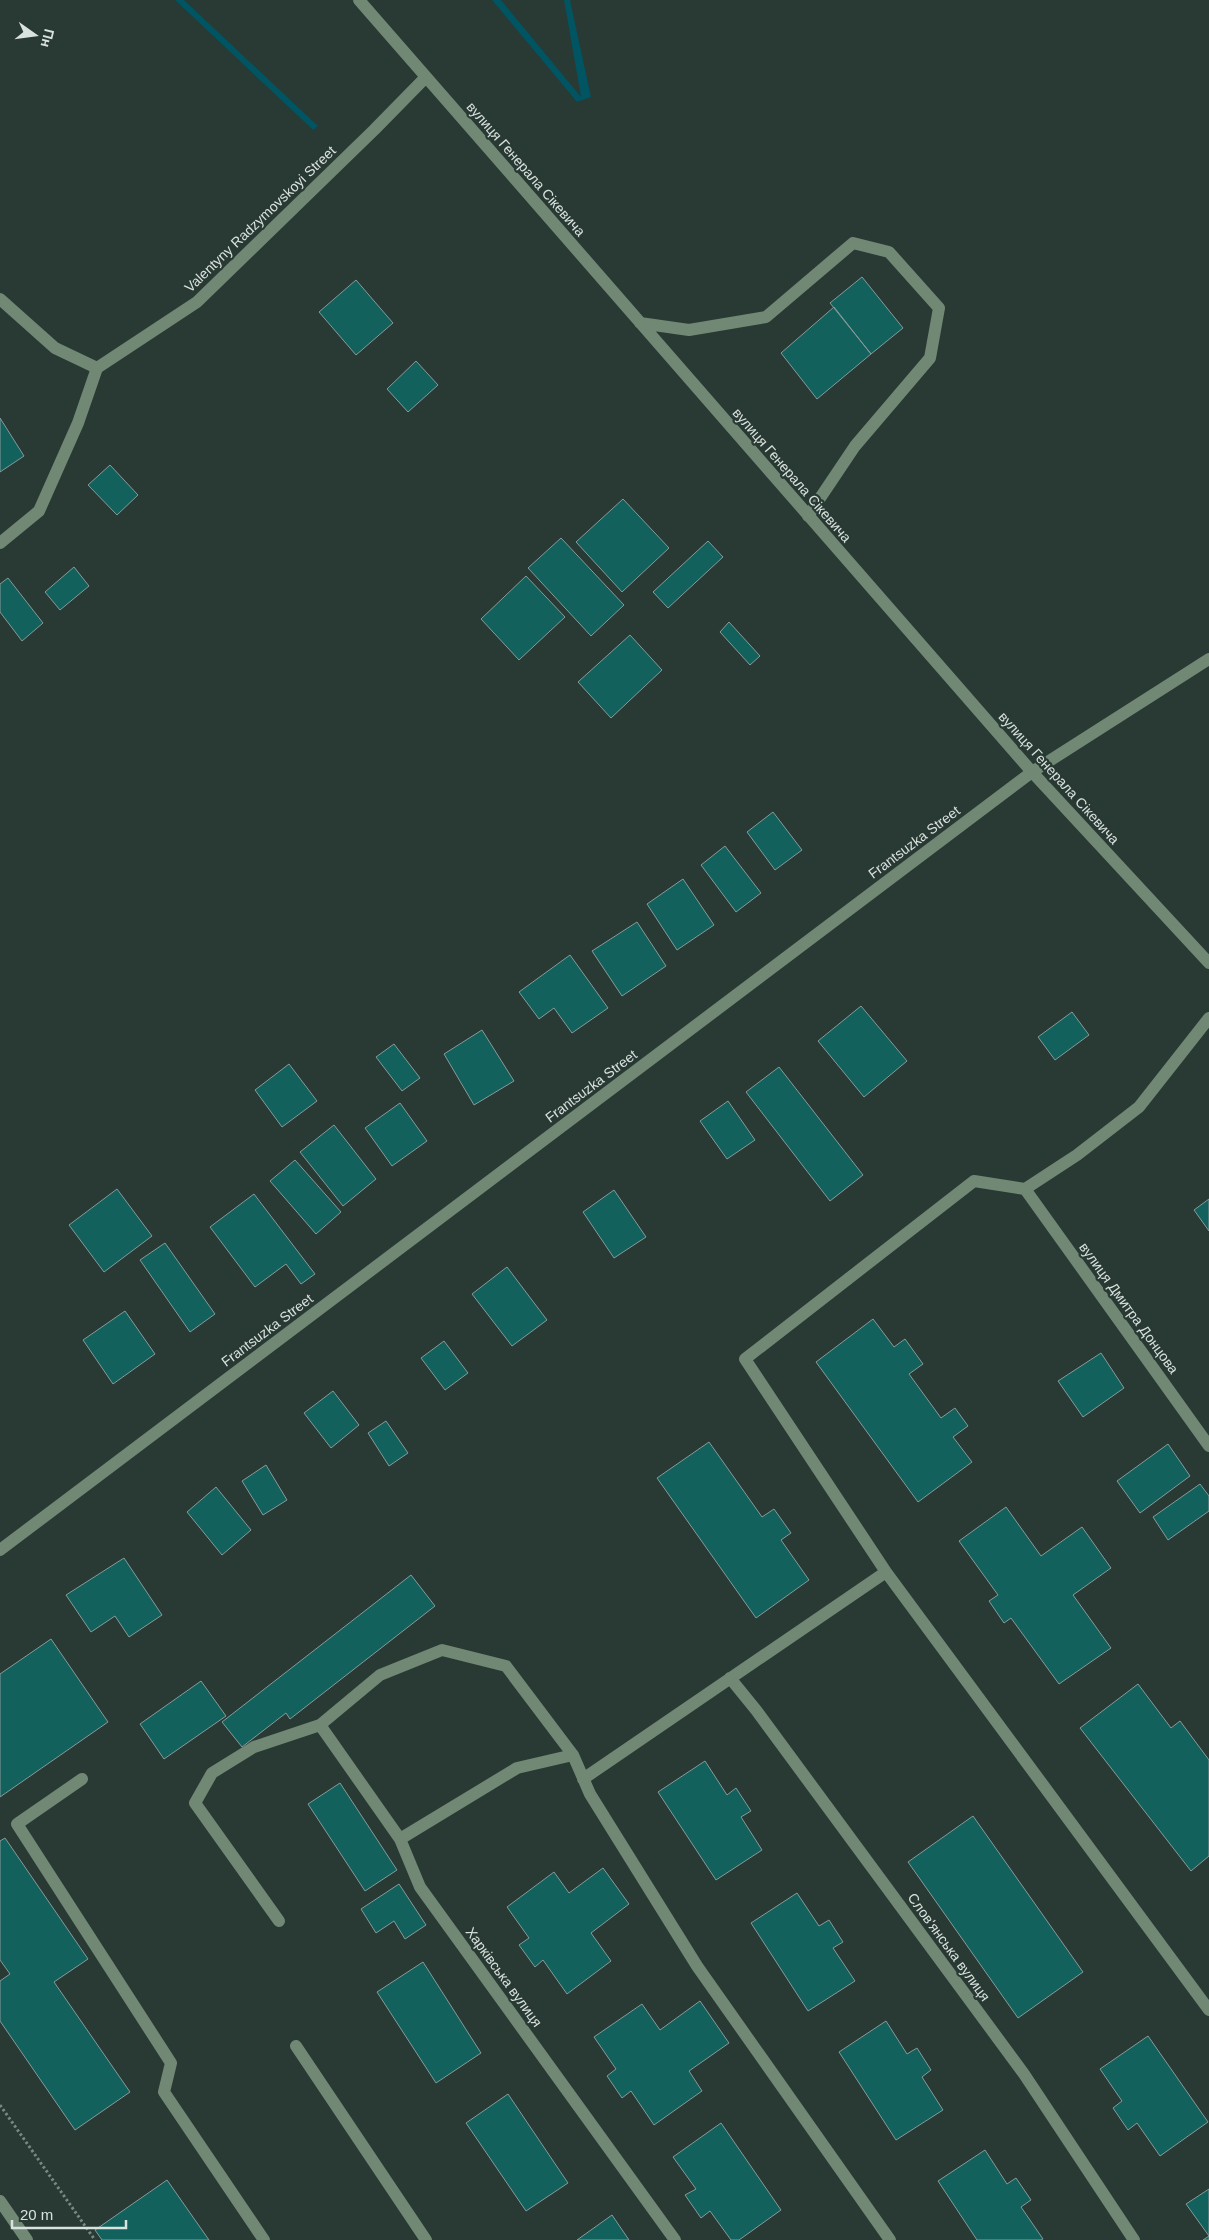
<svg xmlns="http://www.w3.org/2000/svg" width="1209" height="2240" font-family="Arial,sans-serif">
  <rect width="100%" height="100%" fill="#293933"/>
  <path fill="#015461" d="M175,0H184L318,126L313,130Z
    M492,0H501L581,97L564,0H570L591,97L577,102Z"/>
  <path fill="#12615d" stroke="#879b99" d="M862,277L903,328L871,354L830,303Z
    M356,280L393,323L356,355L319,312Z
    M834,307L871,354L817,399L781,353Z
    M416,361L438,385L408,412L387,389Z
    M0,418L24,456L0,472Z
    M110,465L138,495L117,515L88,485Z
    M623,499L669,548L622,592L576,542Z
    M561,538L624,605L591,636L528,568Z
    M708,541L723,557L668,608L653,592Z
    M74,567L89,586L60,610L45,592Z
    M526,576L565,617L519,660L481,619Z
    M8,578L43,623L22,641L0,612V584Z
    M729,622L760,656L750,665L720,632Z
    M630,635L662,670L611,718L578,682Z
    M773,812L802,850L775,870L747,832Z
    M725,846L761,893L736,912L701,865Z
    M683,879L714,925L677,950L647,904Z
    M637,922L666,966L622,996L592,951Z
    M570,955L608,1008L572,1033L554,1008L539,1019L519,992Z
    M861,1006L907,1061L864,1097L818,1041Z
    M1072,1012L1089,1035L1055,1060L1038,1037Z
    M482,1030L514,1081L474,1105L444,1054Z
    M394,1044L420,1078L402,1091L376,1057Z
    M289,1064L317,1101L282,1127L255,1090Z
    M779,1067L863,1175L830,1201L746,1092Z
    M728,1101L755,1140L727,1159L700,1121Z
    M400,1103L427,1141L392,1166L365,1128Z
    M334,1125L376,1179L343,1206L300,1152Z
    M295,1160L341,1212L316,1234L270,1181Z
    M117,1189L152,1236L104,1272L69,1225Z
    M614,1190L646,1237L614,1258L583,1212Z
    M254,1194L315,1274L301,1284L286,1264L255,1287L210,1227Z
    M1209,1199V1231L1194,1210Z
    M165,1243L215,1314L190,1332L140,1260Z
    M507,1267L547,1320L512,1346L472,1294Z
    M125,1311L155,1354L113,1384L83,1340Z
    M873,1319L894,1347L905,1339L923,1364L909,1374L941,1418L955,1408L968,1426L953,1437L972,1462L918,1502L816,1362Z
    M444,1341L468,1373L445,1390L421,1358Z
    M1101,1353L1124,1388L1083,1417L1058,1381Z
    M333,1391L359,1425L331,1448L304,1413Z
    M386,1421L408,1453L389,1466L368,1433Z
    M709,1442L762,1517L774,1509L791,1533L781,1540L809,1580L756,1618L657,1478Z
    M1168,1444L1190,1476L1140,1513L1117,1481Z
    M266,1465L287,1500L263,1515L242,1481Z
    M1200,1484L1209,1496V1511L1168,1540L1153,1517Z
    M216,1487L251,1530L222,1555L187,1512Z
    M1006,1507L1041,1556L1082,1527L1111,1568L1073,1595L1111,1648L1059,1684L1011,1618L1004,1623L989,1601L998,1595L959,1541Z
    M124,1558L162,1615L129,1637L115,1616L91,1632L66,1595Z
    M411,1575L435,1606L290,1719L286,1713L242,1747L222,1722Z
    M51,1639L108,1722L0,1797V1674Z
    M201,1681L226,1716L164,1759L140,1724Z
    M1138,1684L1171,1728L1180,1721L1209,1760V1856L1191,1871L1080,1728Z
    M705,1761L727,1795L736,1788L751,1811L741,1817L762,1850L716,1880L658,1792Z
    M340,1783L397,1870L365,1891L308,1804Z
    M973,1816L1083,1972L1018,2018L908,1862Z
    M5,1838L88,1959L54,1982L130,2092L75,2130L0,2021V1981L10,1974L0,1960V1841Z
    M603,1868L629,1904L591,1933L611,1961L567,1994L543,1960L535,1967L519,1945L529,1938L507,1907L554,1872L569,1893Z
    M399,1884L426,1925L405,1939L394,1921L376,1933L361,1909Z
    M797,1893L819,1926L829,1920L843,1942L833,1948L855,1981L808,2011L751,1923Z
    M423,1962L481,2053L436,2083L377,1992Z
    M700,2001L729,2043L689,2071L702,2091L654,2125L631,2091L622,2098L607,2076L616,2069L594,2037L642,2004L660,2030Z
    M886,2021L907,2054L917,2048L931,2070L922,2077L943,2110L896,2140L839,2052Z
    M1148,2036L1208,2122L1160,2156L1137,2123L1128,2130L1113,2108L1122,2101L1100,2069Z
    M508,2094L568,2183L526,2211L466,2123Z
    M721,2123L781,2210L739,2240H731L710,2211L701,2218L685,2195L696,2189L673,2157Z
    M985,2150L1007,2184L1016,2178L1031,2200L1021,2207L1043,2239L1041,2240H977L938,2181Z
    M167,2180L209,2240H102L95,2230Z
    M1209,2189V2240H1203L1209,2236L1186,2204Z
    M612,2215L629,2240H577Z"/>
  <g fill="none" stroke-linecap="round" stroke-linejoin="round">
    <path stroke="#7a8782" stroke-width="3" stroke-dasharray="2.5 2.5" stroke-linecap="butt" d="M0,2105L95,2240"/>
    <path stroke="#708874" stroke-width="12" d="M359,0L1032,772L1209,963
      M0,299L55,348L97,368
      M640,323L689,330L766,317L853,243L889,252L939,308L930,358L855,446L808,516
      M0,543L39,511L78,423L97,368L197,302L374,130L426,77
      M1025,1189L1209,1446
      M0,1550L1032,772L1209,659
      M886,1572L1209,2010
      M730,1678L756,1710L1024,2074L1134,2240
      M320,1725L400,1839L420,1887L675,2240
      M82,1779L17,1824L171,2063L164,2092L264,2240
      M583,1779L886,1572L745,1359L974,1181L1025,1189L1077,1155L1139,1107L1209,1018
      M400,1839L517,1768L573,1755L590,1794L697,1966L890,2240
      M279,1921L195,1803L212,1773L254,1747L320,1725L380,1675L442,1650L506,1666L573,1755
      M296,2046L426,2240
      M0,2201L27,2240"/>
  </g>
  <g text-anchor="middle" stroke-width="4.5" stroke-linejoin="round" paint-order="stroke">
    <g font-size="14" fill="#d8e2de" stroke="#293933">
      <text transform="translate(526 169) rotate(49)" y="5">вулиця Генерала Сікевича</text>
      <text transform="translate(260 219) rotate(-44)" y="5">Valentyny Radzymovskoyi Street</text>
      <text transform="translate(792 475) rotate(49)" y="5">вулиця Генерала Сікевича</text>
      <text transform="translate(1059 778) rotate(48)" y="5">вулиця Генерала Сікевича</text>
      <text transform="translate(914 842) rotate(-37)" y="5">Frantsuzka Street</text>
      <text transform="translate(591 1086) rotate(-37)" y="5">Frantsuzka Street</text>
      <text transform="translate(1129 1308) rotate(54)" y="5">вулиця Дмитра Донцова</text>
      <text transform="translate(267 1330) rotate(-37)" y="5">Frantsuzka Street</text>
      <text transform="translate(949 1947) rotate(54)" y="5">Слов'янська вулиця</text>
      <text transform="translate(504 1977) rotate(54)" y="5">Харківська вулиця</text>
    </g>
  </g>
  <g transform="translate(35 35) rotate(104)" stroke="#293933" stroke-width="4" paint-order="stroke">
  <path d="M0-4L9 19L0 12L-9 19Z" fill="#d8e2de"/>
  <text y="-8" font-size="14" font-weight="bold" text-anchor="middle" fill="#d8e2de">Пн</text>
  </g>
  <path d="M12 2220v8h114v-8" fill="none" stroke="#d8e2de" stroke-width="2.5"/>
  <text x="20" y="2220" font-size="15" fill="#d8e2de" stroke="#293933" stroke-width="4" paint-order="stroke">20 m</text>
</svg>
